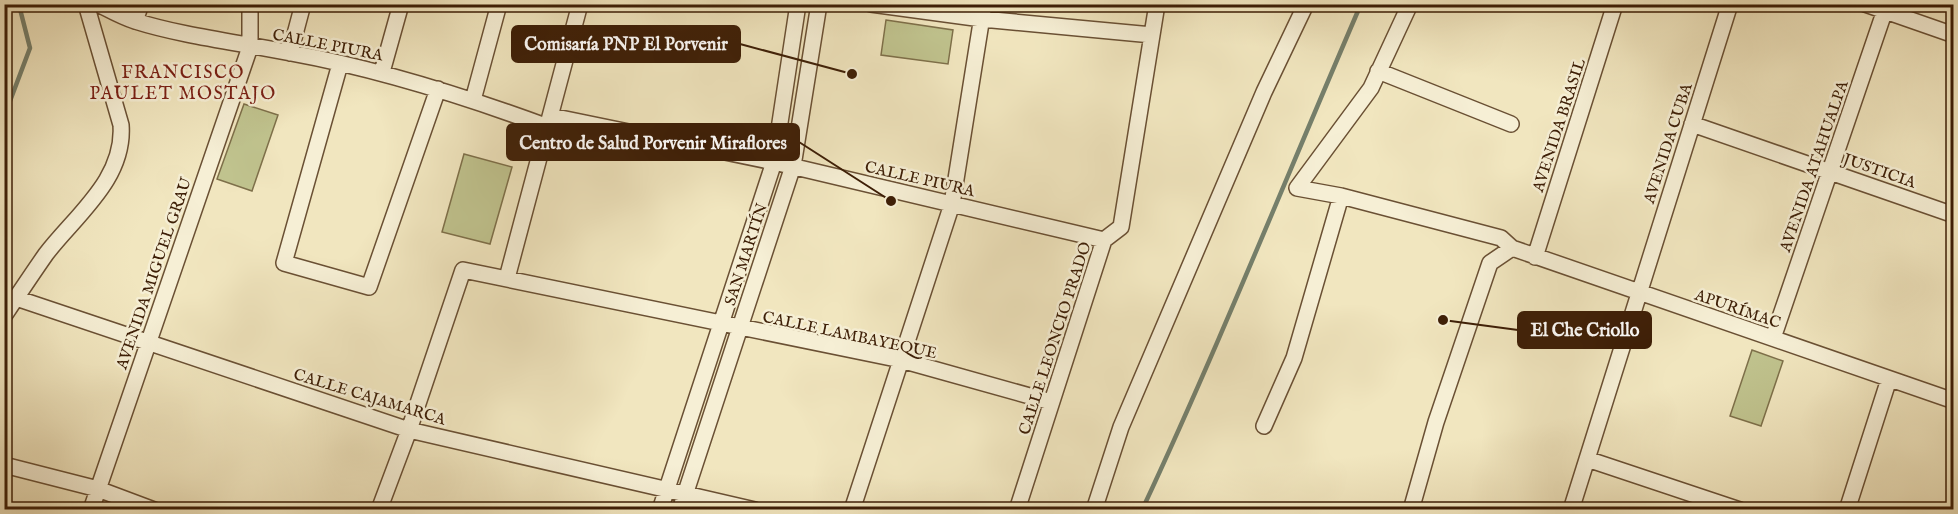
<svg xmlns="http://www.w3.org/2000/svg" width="1958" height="514" font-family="'IM FELL English',serif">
  <rect width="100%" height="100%" fill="#f1e6bf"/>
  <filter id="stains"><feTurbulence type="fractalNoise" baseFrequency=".00333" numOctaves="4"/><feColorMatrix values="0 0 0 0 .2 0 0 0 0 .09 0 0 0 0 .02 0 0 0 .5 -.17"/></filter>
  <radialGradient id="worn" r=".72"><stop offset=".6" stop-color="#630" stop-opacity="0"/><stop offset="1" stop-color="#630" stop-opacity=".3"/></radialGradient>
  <path fill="#c0c38e" stroke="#7e704a" stroke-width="1.5" d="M886,20L953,30L948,64L881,55Z
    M244,104L278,115L252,191L217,179Z
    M464,154L512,167L490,244L442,232Z
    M1752,350L1783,361L1761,426L1730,416Z"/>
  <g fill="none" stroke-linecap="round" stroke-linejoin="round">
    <path stroke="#757f6b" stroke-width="4.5" d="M4,106L10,101L30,48L20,9L12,4
      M1142,510C1220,343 1288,173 1361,4"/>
    <defs>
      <path id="minor" d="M98,4C110,10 122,17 135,21C182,36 242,43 291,53C379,69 464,96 548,127
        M871,4L982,19L1152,35
        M1410,4L1371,88L1297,188L1341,196L1501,238L1512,248L1954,401
        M1865,4L1954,35
        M135,21L141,4
        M290,53L303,4
        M340,64L284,263L369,287L438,89
        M1378,71L1511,124
        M382,72L401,4
        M473,100L499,4
        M551,116L774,162L1104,240
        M1692,124L1954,215
        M1535,257L1615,4
        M507,278L580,4
        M16,298L409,430L755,510
        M4,316C18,295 32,274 46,254C76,215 125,179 121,125L86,4
        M1773,338L1887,4
        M1264,426L1294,358L1341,196
        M1587,459L1740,510
        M4,465L98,489L154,510
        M91,510L250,47V4
        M379,510L409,430L463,270L901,360L1051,402
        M660,510L774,162L798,4
        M680,510L793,166L819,4
        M852,510L952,204L984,4
        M1017,510L1104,240L1121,227L1157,4
        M1094,510L1121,427L1264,92L1306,4
        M1411,510L1436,422L1490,263L1512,248
        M1571,510L1730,4
        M1847,510L1889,379"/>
    </defs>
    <use href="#minor" stroke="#6a5034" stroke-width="18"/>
    <use href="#minor" stroke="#f6efd5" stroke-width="15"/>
  </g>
  <g text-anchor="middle" stroke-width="5" stroke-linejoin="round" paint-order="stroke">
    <g font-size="16" fill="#3d1e06" stroke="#f6efd5">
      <text transform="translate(328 44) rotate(11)" y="6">CALLE PIURA</text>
      <text transform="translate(1558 125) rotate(-72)" y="6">AVENIDA BRASIL</text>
      <text transform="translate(1667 143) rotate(-72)" y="6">AVENIDA CUBA</text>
      <text transform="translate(1813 166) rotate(-71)" y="6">AVENIDA ATAHUALPA</text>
      <text transform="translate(1880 170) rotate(19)" y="6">JUSTICIA</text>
      <text transform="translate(920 178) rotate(13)" y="6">CALLE PIURA</text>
      <text transform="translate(745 254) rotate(-72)" y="6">SAN MARTÍN</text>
      <text transform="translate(153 273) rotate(-71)" y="6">AVENIDA MIGUEL GRAU</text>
      <text transform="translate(1738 308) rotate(19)" y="6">APURÍMAC</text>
      <text transform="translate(850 334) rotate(12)" y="6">CALLE LAMBAYEQUE</text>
      <text transform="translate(1054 338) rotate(-72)" y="6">CALLE LEONCIO PRADO</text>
      <text transform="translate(370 396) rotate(17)" y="6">CALLE CAJAMARCA</text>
    </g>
    <g font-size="18" letter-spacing="1.5" fill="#7a1f14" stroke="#f6efd5">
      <text x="183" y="78">FRANCISCO<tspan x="183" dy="21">PAULET MOSTAJO</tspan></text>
    </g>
  </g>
  <path fill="none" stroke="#3d1e06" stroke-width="2" d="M852 74L740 44M891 201L799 142M1443 320L1518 330"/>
  <g fill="#3d1e06" stroke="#f6efd5" stroke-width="2">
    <circle cx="852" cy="74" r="6"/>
    <circle cx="891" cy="201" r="6"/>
    <circle cx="1443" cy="320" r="6"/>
  </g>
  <g fill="#3d1e06" stroke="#3d1e06" stroke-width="2">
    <rect x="512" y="26" width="228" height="36" rx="6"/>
    <rect x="507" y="124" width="292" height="36" rx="6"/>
    <rect x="1518" y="312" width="133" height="36" rx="6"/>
  </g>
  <g font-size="18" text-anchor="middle" font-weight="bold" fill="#fff">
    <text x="626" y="50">Comisaría PNP El Porvenir</text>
    <text x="653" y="149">Centro de Salud Porvenir Miraflores</text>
    <text x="1585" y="336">El Che Criollo</text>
  </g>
  <rect width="1958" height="514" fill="none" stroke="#f1e6bf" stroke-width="24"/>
  <rect x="6" y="6" width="1946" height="502" fill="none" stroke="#3d1e06" stroke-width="3"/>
  <rect x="12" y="12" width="1934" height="490" fill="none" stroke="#3d1e06" stroke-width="1.5"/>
  <rect width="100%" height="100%" filter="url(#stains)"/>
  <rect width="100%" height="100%" fill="url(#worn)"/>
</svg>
